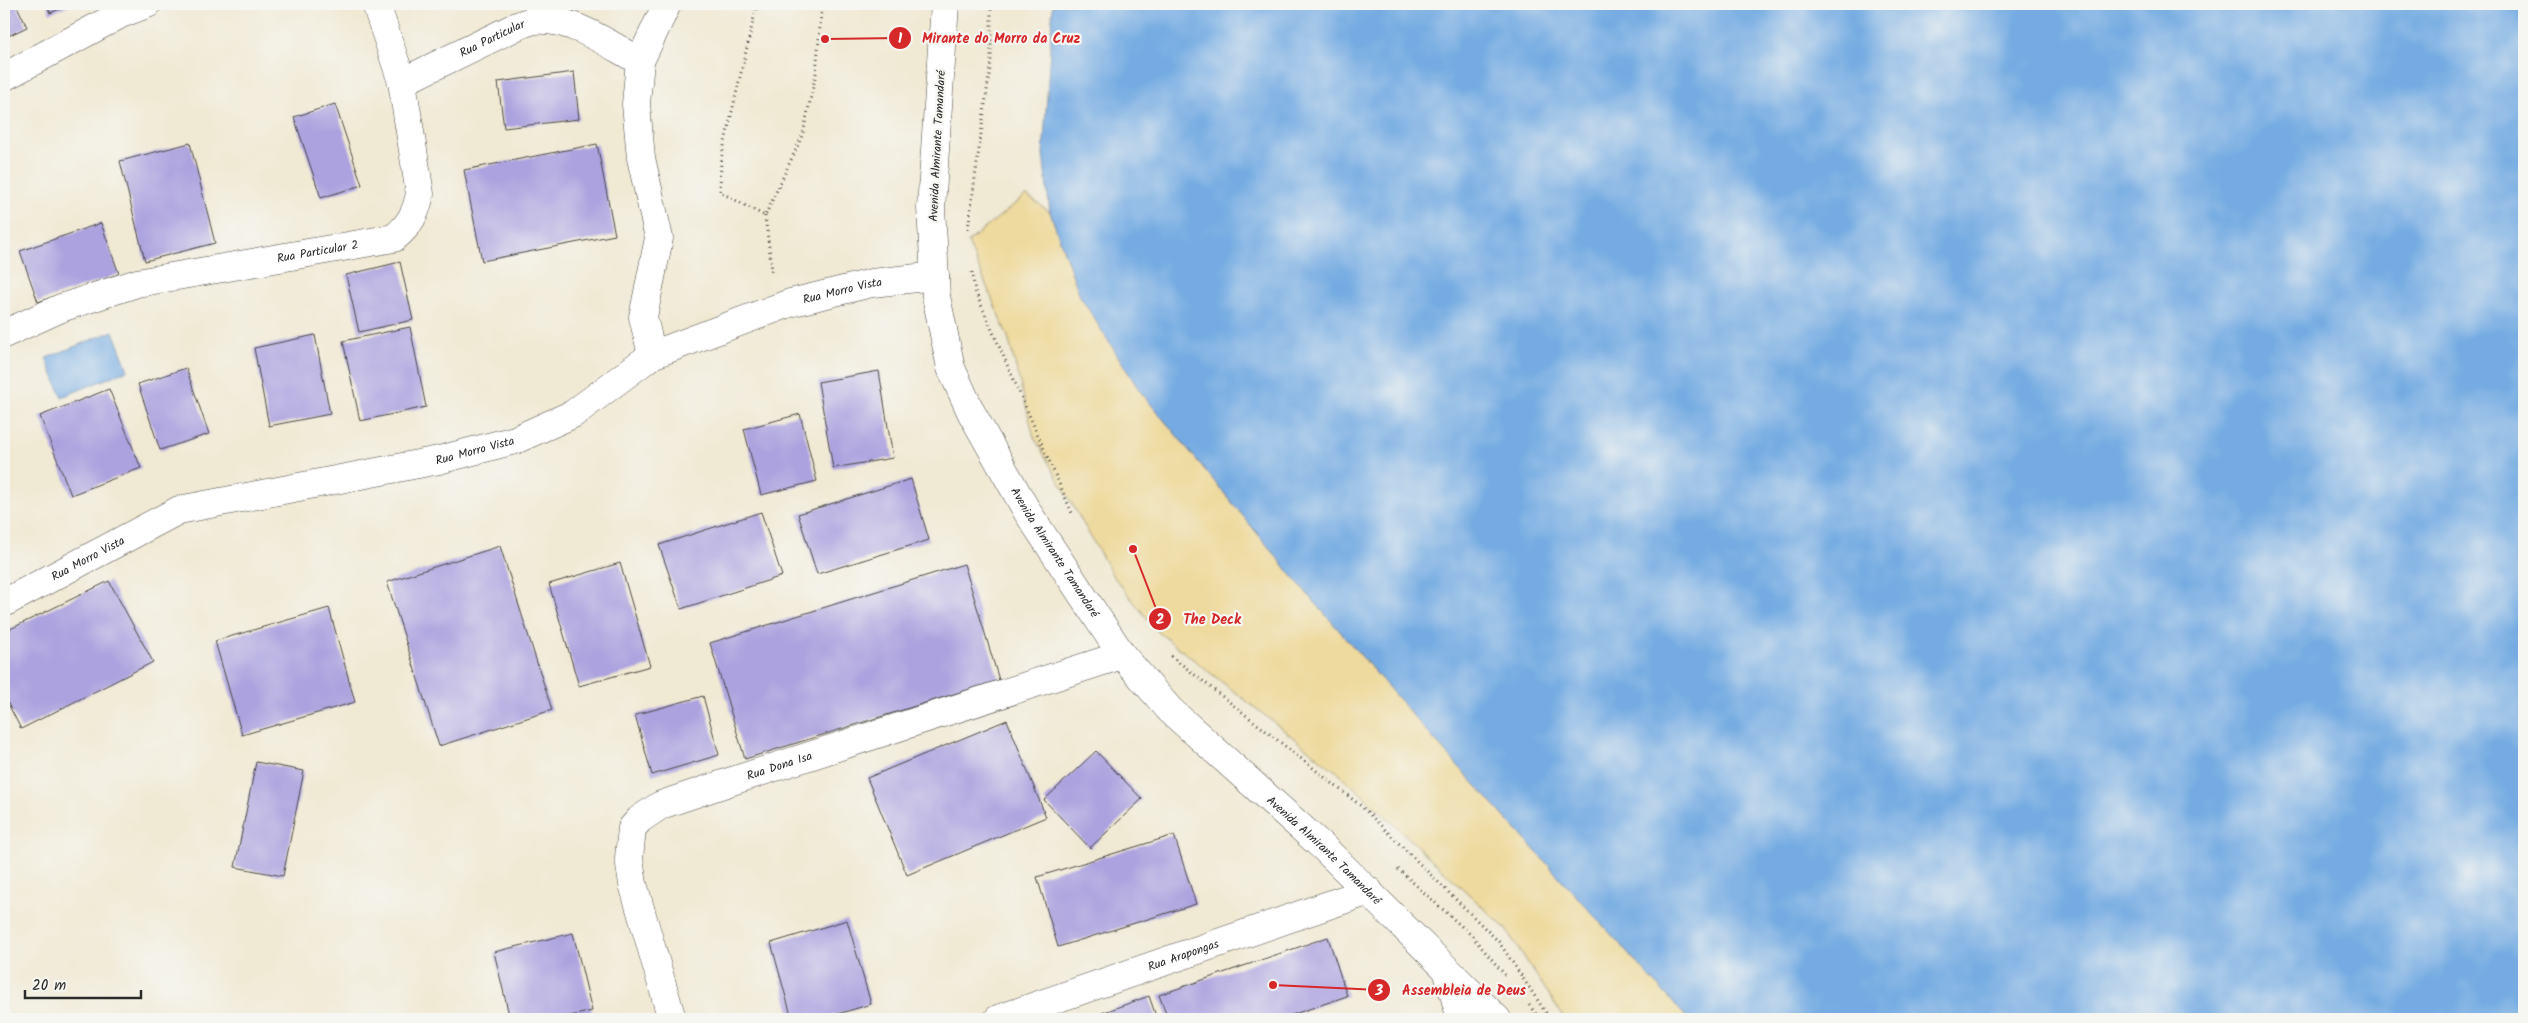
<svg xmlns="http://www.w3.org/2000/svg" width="2528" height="1023" font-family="Kalam,sans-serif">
  <rect width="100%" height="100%" fill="#f6f6f2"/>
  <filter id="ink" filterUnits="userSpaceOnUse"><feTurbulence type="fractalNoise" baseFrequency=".02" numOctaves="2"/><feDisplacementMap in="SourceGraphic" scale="10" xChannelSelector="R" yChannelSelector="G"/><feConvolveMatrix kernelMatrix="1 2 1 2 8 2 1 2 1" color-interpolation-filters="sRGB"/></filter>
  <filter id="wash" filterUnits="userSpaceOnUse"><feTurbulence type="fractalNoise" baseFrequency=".0096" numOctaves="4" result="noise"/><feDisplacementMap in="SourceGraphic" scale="20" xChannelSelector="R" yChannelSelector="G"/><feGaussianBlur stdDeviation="1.12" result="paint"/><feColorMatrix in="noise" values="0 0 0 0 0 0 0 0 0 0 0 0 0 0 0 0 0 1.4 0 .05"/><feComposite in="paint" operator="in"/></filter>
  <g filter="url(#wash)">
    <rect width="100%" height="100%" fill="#f0e9d3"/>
    <path fill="#eeda9e" stroke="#8c8264" d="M1026,195L1050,212L1080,296L1140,391L1299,584L1421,725L1688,1019H1565L1505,928L1341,775L1158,632L1113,576L1034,437L1008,337L968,242Z"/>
    <path fill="#74abe2" stroke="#506b86" d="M1053,4H2524V1019H1688L1421,725L1299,584L1140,391L1080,296L1050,212L1043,155Z
      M113,331L128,370L62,397L46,358Z"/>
    <g id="blocks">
      <path fill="#aba2df" d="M4,4H16L27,27L4,38Z
        M47,4H72L50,13Z
        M574,72L579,119L504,128L498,82Z
        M335,104L362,185L321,198L294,117Z
        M190,143L215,243L145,261L120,161Z
        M597,144L615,235L482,261L464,170Z
        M101,223L119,274L38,302L20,251Z
        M400,262L413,320L359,332L346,275Z
        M410,327L426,407L360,421L343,341Z
        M315,335L330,414L269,426L254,348Z
        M186,368L209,434L160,450L138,384Z
        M879,371L893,458L833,468L818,382Z
        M109,389L141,468L71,495L40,416Z
        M800,414L817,481L761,495L744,429Z
        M911,479L929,540L817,574L798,514Z
        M761,512L782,576L681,609L659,545Z
        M500,546L552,710L439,746L387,582Z
        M620,563L650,666L579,686L549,584Z
        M964,564L999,680L745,759L710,643Z
        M109,581L153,662L21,729L4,696V632Z
        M329,608L355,702L242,735L215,641Z
        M703,696L719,755L652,775L635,715Z
        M1007,720L1046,817L907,875L867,778Z
        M1096,751L1142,799L1090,848L1044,800Z
        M256,762L304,771L283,876L235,867Z
        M1174,835L1196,904L1058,947L1037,877Z
        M847,920L871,1004L821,1019H792L771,943Z
        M573,933L592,1011L558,1019H510L494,952Z
        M1328,937L1347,996L1280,1019H1168L1159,995Z
        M1149,996L1157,1019H1085Z"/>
    </g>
  </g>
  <g filter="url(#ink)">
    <use href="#blocks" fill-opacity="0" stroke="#494844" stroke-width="1"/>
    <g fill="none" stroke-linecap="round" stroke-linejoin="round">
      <defs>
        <g id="minor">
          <path d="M4,77L121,14L147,4"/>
          <path id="s1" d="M402,82L517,26C523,24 529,21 535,20C572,17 609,45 640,61"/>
          <path id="s2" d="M4,334L61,308L137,283L394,238C410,225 416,213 420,194L402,82L376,4"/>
          <path d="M652,355L643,317L659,238L641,158L636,104L640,61L667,4"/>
          <path id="s3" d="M4,603L179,510L439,460L515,440L573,414L652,355L790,303L872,283L935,276"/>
          <path id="s4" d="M672,1019L633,884L629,858L632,828L640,819L661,805L732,781L1122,655"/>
          <path id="s5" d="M998,1019L1369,891"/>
        </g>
        <g id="major">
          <path id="s6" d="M945,4L931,208L936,296L951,368L971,412L1028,513L1122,655L1170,710L1324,848L1497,1019"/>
          <path d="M1448,973L1461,1019"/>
        </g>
      </defs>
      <use href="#minor" stroke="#494844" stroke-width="29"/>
      <use href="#major" stroke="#494844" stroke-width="29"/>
      <path stroke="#494844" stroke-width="3" stroke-dasharray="1 4" stroke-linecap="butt" d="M757,4L721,159L720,192L765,216L803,134L816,73L822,4
        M765,216L772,270L770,272
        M968,229L991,61V4
        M972,272L975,291L1072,513
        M1171,656L1361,806L1499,942L1550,1019
        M1398,869L1470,934L1505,975
        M1529,1005L1540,1019"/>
      <use href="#minor" stroke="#fff" stroke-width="28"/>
      <use href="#major" stroke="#fff" stroke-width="28"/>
    </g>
  </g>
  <g text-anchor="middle" stroke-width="4.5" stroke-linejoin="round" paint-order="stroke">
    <g font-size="12" fill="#2b2b2b" stroke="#f6f6f2">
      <text dy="4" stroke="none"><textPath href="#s1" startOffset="100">Rua Particular</textPath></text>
      <text transform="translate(937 146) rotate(-87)" y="4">Avenida Almirante Tamandaré</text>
      <text dy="4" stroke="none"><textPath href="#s2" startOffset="326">Rua Particular 2</textPath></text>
      <text dy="4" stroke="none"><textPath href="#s3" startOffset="905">Rua Morro Vista</textPath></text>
      <text dy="4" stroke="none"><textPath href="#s3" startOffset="500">Rua Morro Vista</textPath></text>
      <text dy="4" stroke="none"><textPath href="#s6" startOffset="578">Avenida Almirante Tamandaré</textPath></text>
      <text dy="4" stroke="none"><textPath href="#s3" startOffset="95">Rua Morro Vista</textPath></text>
      <text dy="4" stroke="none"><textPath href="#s4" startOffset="359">Rua Dona Isa</textPath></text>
      <text dy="4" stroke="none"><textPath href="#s6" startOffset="982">Avenida Almirante Tamandaré</textPath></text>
      <text dy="4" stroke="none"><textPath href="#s5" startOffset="196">Rua Arapongas</textPath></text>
    </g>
  </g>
  <path fill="none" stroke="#d62828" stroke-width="2" d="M825 39L900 38M1133 549L1160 619M1273 985L1379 990"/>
  <g fill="#d62828" stroke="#f6f6f2" stroke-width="2">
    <circle cx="825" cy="39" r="5"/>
    <circle cx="1133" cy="549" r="5"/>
    <circle cx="1273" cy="985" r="5"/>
    <circle cx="900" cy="38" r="12"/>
    <circle cx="1160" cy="619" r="12"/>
    <circle cx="1379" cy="990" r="12"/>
  </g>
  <g font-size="15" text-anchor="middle" font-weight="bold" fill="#fff">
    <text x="900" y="43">1</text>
    <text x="1160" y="624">2</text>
    <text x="1379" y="995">3</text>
  </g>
  <g font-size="14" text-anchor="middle" font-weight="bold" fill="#d62828" stroke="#f6f6f2" stroke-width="4.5" stroke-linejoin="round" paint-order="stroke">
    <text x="1001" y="43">Mirante do Morro da Cruz</text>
    <text x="1212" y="624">The Deck</text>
    <text x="1464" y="995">Assembleia de Deus</text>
  </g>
  <rect width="2528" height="1023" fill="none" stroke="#f6f6f2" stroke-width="20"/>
  <path d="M25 990v8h116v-8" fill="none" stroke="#2b2b2b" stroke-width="2.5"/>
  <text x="32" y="990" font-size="15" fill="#2b2b2b" stroke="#f6f6f2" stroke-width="4" paint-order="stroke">20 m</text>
</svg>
